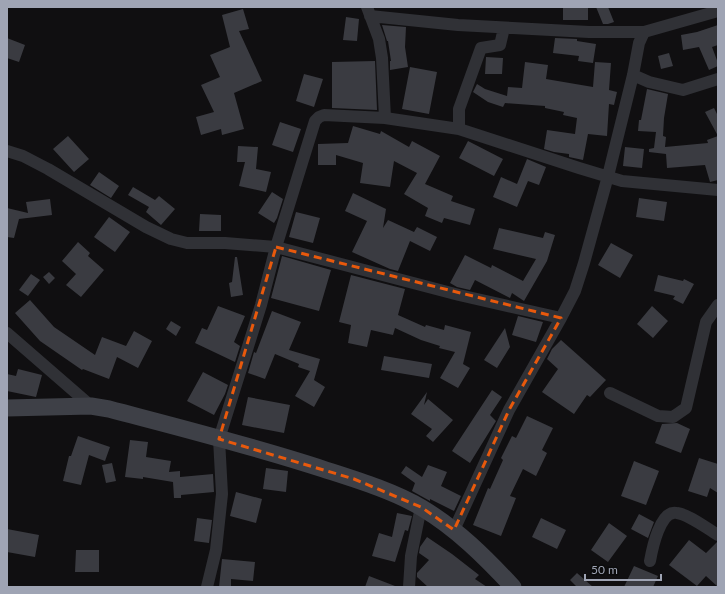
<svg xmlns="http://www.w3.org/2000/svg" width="725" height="594" font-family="Lato,sans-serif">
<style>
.building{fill:#3a3b41}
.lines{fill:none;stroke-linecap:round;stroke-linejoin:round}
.street{stroke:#303136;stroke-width:12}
.secondary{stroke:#3e4047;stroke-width:17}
.marked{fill:none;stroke:#e8590c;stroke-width:3;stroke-dasharray:8 5;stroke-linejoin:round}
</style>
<rect width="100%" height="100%" fill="#100f11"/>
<path class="building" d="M563 7H588V20H563Z
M596 7H608L614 22 608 24H603Z
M243 9 249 29 239 31 262 81 234 93 244 129 222 135 221 129 201 135 196 117 214 112 201 85 220 77 210 55 230 47 222 15Z
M346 17 359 19 357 41 343 40Z
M382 25 406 27 405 47 408 67 390 70V61H391L388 41H387Z
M718 25V45L712 47 718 63V66L709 70 699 47 683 50 681 35 697 32Z
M7 38 25 45 19 62 7 58Z
M555 38 577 39V41L596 44 593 63 578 61 579 56 553 53Z
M669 53 673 66 661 69 658 56Z
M486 57 503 58 502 74H485Z
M375 61 377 110 332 108V62Z
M525 62 548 65 546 79 593 87 595 62 611 63 609 90 617 92 614 105 609 104 607 136 588 134 583 160 569 157V154L554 152 544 149 547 130 575 134 577 118 563 115 564 112 545 108V106L505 103 503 107 488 102 473 92 477 84 485 89 507 96 508 87 522 88Z
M410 67 437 72 429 114 402 109Z
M304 74 323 79 314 107 296 101Z
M647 89 668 94 664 118 663 136 666 137 665 147 708 143 707 140 718 136 705 112 714 108 718 116V180L710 182 705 165 667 168 666 154 649 152V149L654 148 656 132 638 131 639 120H641Z
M280 122 301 129 293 152 272 145Z
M353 126 380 134 381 131 409 147 412 141 440 156 425 184 453 196 451 201 475 209 470 225 444 218 442 223 425 216 428 208 404 194 417 173 394 161 390 187 360 183 363 163 336 155V165H318V144L348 143Z
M68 136 89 159 74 172 53 149Z
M468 141 503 159 494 176 459 158Z
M238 146 258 147 256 169 271 172 266 192 239 186 245 162H237Z
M625 147 644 149 642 168 623 166Z
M527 159 546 167 539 185 528 181 517 207 493 197 501 177 517 184Z
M99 172 119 186 111 198 90 185Z
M133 187 155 200 159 196 175 209 161 225 146 212 149 207 128 195Z
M272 192 283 199 277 218 274 223 258 213Z
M353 193 386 209 383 228 388 220 414 232 417 227 437 237 430 251 410 241 398 271 390 269 352 252 367 221 345 211Z
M639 198 667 202 664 221 636 217Z
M50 199 52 215 19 219 14 238 7 237V208L28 213 26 202Z
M296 212 320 218 313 243 289 237Z
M200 214 221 215V231H199Z
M109 217 130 232 115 252 94 237Z
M499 228 543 238 545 232 555 235 547 261 524 301 512 293 510 298 475 280 470 290 457 287 450 283 465 255 491 268 492 265 523 281 536 259 493 249Z
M78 242 90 253 88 256 104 270 81 297 66 285 76 274 62 261Z
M611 243 633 255 620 278 598 265Z
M282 256 331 270 319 311 271 298Z
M235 257H237L243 295 231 297 229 283 232 282Z
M49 272 55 278 49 284 43 277Z
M31 274 40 280 28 296 19 290Z
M351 275 405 289 398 315 425 327 426 325 444 330 445 325 471 332 463 364 470 368 458 388 440 378 455 352 439 348 440 346 421 340 395 328 393 335 371 330 367 347 348 343 351 325 339 322Z
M658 275 683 281 684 279 694 284 683 304 673 299 675 296 654 291Z
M30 300 54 327 95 355 102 337 126 346 134 331 152 341 138 368 117 357 109 379 83 369 82 370 40 341 15 313Z
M218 306 245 316 234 342 240 346 235 362 195 343 202 328 207 330Z
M652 306 668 321 653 338 637 324Z
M272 311 301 322 289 350 320 359 314 380 325 387 314 407 295 396 310 371 298 367 299 364 275 354 265 379 248 373 254 352 256 353Z
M518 316 543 322 536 342 512 335Z
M171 321 181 327 176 336 166 329Z
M505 328 510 347 497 368 484 360Z
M561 340 606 380 590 397 587 395 574 414 542 392 558 369 547 359 552 349Z
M384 356 432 364 429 378 381 370Z
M18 369 42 375 36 397 7 391V374L16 376Z
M203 372 228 385 225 394 214 415 187 401Z
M492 390 502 397 490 415 496 421 470 463 452 451Z
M427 392 424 405 428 399 453 420 433 442 426 436 432 429 411 414Z
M248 397 290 405 284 433 242 425Z
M527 416 553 428 542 450 547 453 536 476 523 469 510 496 516 498 501 536 473 525 488 488 490 489 503 460 501 458 512 436 516 438Z
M677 423 690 429 681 453 655 443 662 424Z
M78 436 110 447 105 461 89 455 81 485 63 481 69 456H71Z
M130 440 148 442 146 457 171 461 169 472 180 471V477L213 474 214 492 181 495V498H174L173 482 143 477V479L125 477Z
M699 458 718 464V493L710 488 707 497 688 491Z
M634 461 659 471 646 505 621 496Z
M112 463 116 481 106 483 102 465Z
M428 465 447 472 441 486 461 496 454 511 430 499V501L412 491 415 483 401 473 406 466 422 477Z
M266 468 288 471 286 492 263 489Z
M236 492 262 499 256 523 230 516Z
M397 513 412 516 408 531 405 530 395 562 372 556 379 533 392 537Z
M639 514 654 522 648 538 631 529Z
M197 518 212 520 209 543 194 541Z
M541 518 566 530 557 549 532 537Z
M609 523 627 536 608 562 591 550Z
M7 529 39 535 35 557 7 552Z
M427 537 452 554 479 575 475 579 487 587H428L417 577V573L429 560 419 553 420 547Z
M689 540 706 553 717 542H718V587L706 576 697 586 669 565Z
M76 550H99V572H75Z
M222 559 255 562 253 581 231 579V587H219Z
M634 566 658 576 653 587H624Z
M577 573 593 587H577L570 580Z
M369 576 395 586V587H365Z"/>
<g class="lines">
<path class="street" d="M367 7 379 39 382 58 385 118
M370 16 458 25 589 32H644L718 11
M633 75 649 82 683 90 718 79
M459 129V109L481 48 500 45 504 28
M7 151 23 156 48 169 146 227 171 239 187 243H225L276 247 459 295 561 318
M7 333 91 406
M610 393 658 416 673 417 686 408 706 322 718 305
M454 530 509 410 561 318 575 291 584 263 608 176 633 75 639 43 644 32
M650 561C652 550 660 509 677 513 690 515 706 528 718 535
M207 587 216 550 222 494 219 439 261 305 276 247 315 121 319 117 324 115 385 118 459 129 579 168 622 181 718 190
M409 587 411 556 421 507"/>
<path class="secondary" d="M7 408 91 406 109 409C181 428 253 446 323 469 354 479 394 491 422 508 457 529 485 557 513 587"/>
</g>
<path class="marked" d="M276 247 561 318 509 410 454 530 421 507 354 479 219 439Z"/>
<rect width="725" height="594" fill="none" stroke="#9fa4b4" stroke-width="16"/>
<path d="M585 574v6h76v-6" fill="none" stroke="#9fa4b4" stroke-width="2"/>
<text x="591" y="574" font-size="12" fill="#9fa4b4" stroke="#0b0b0c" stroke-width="3" paint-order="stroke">50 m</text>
</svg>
